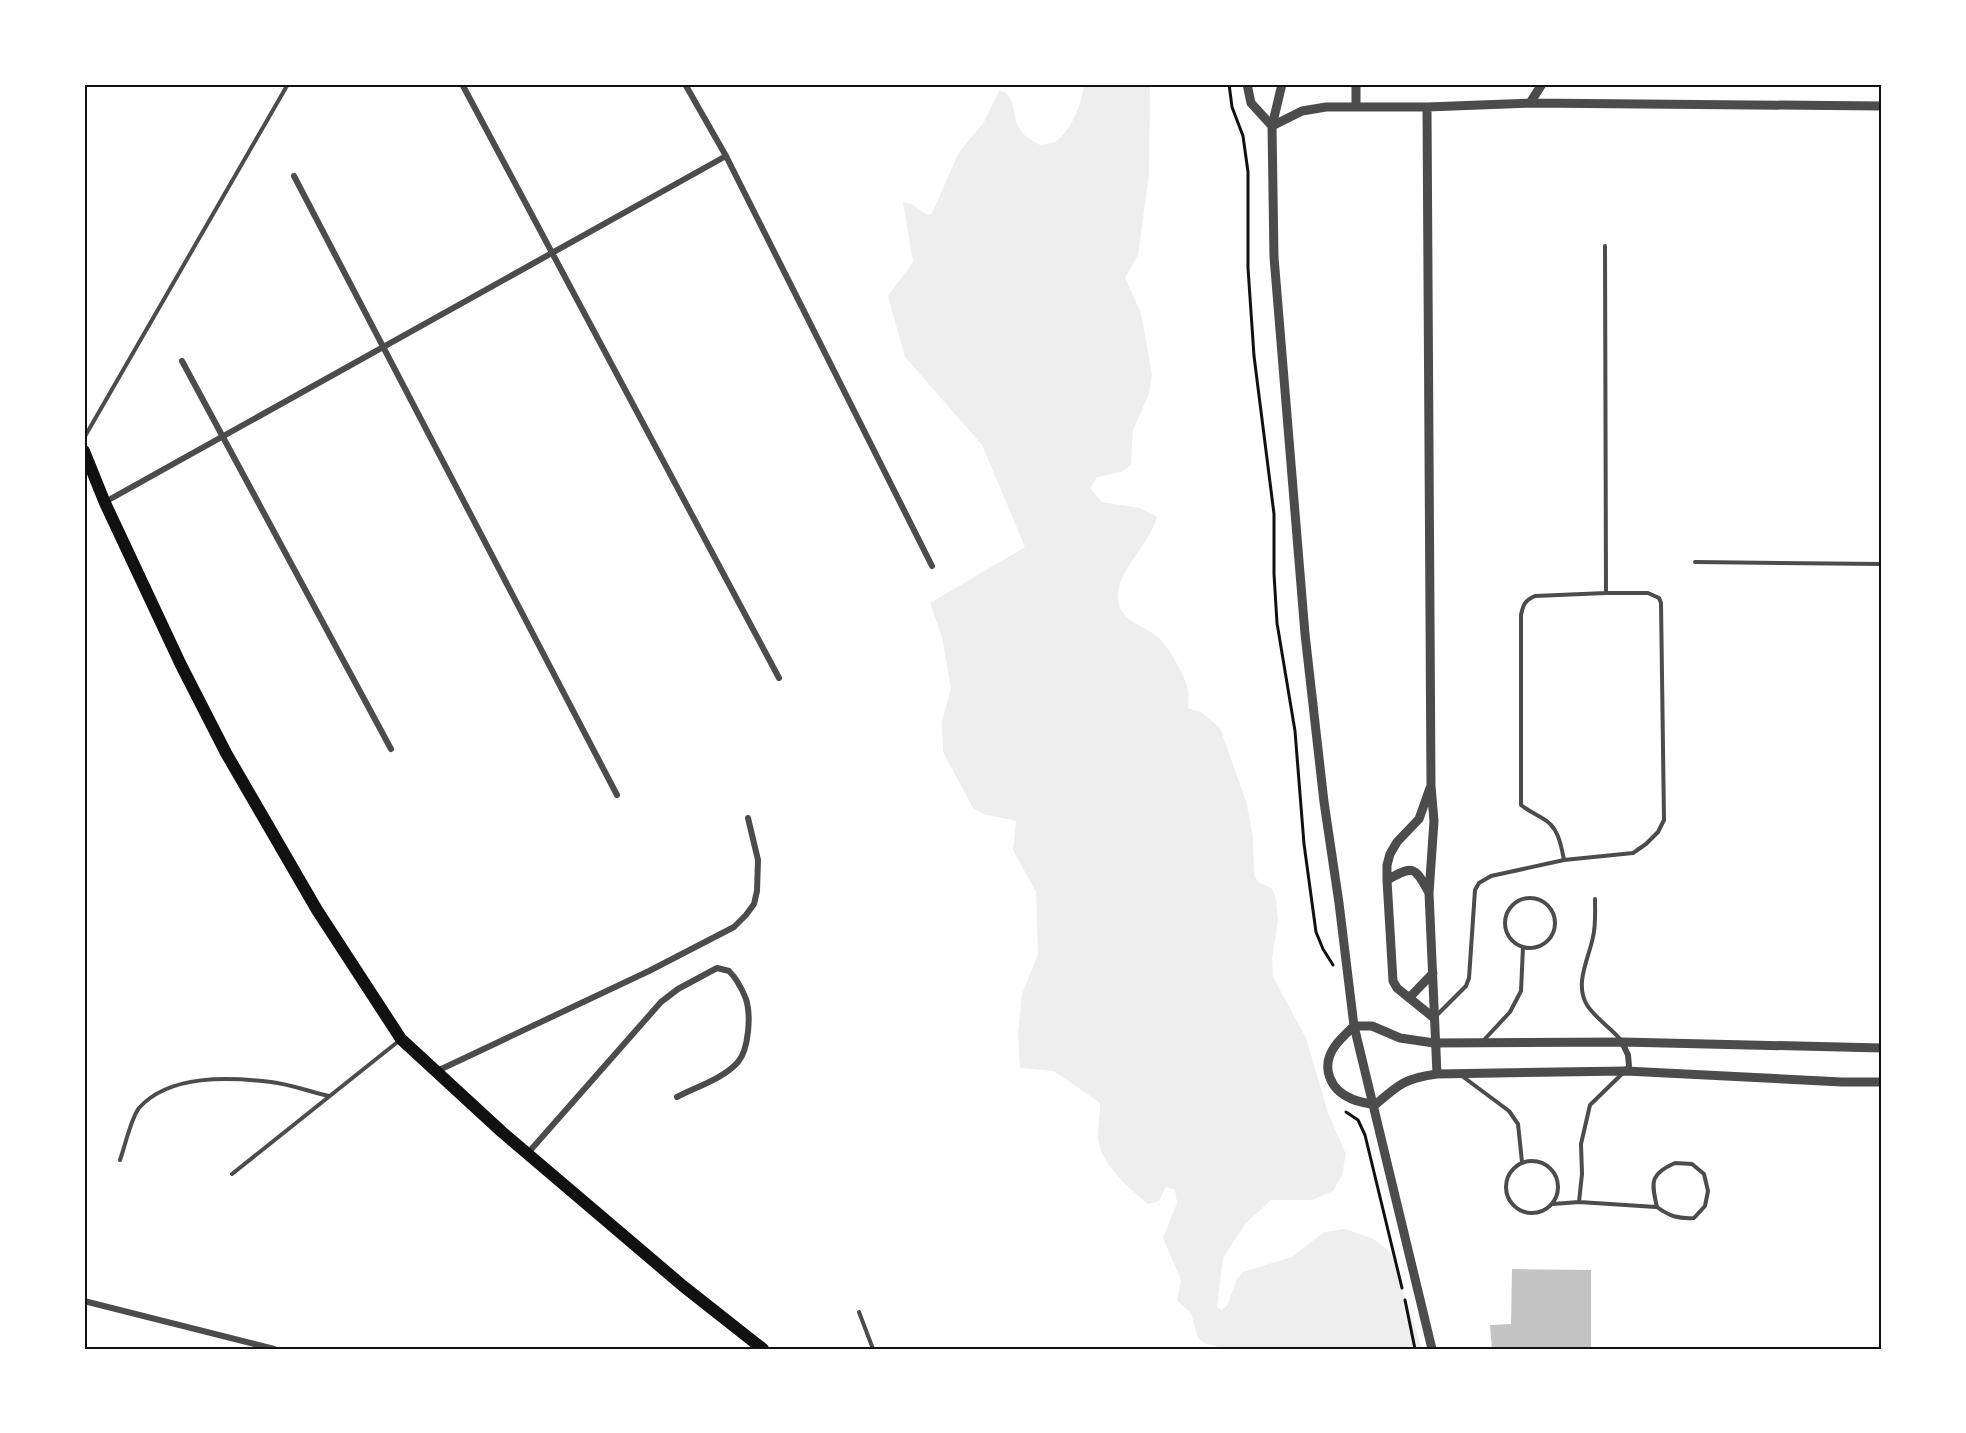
<svg xmlns="http://www.w3.org/2000/svg" width="1966" height="1433" font-family="Commissioner,sans-serif">
<style>
.green{fill:#eee}
.building{fill:#c4c4c4}
.lines{fill:none;stroke-linecap:round;stroke-linejoin:round}
.path{stroke:#111;stroke-width:3}
.service{stroke:#4c4c4c;stroke-width:4}
.minor{stroke:#4c4c4c;stroke-width:6}
.tertiary{stroke:#4c4c4c;stroke-width:9}
.primary{stroke:#111;stroke-width:12}
.neatline{fill:none;stroke:#111;stroke-width:2}
</style>
<rect width="100%" height="100%" fill="#fff"/>
<path class="green" d="M1084 84H1150L1149 174 1138 255 1125 278 1141 313 1152 374 1149 394 1133 430 1131 465 1121 472 1097 477 1090 488 1102 502 1140 508 1157 517C1150 544 1120 567 1118 594 1116 621 1143 624 1159 638 1168 646 1186 677 1188 690 1189 695 1188 702 1188 708L1201 712 1220 728 1246 801 1253 837 1254 875 1259 883 1272 888 1276 899 1278 921 1272 958 1273 977 1306 1038 1328 1113 1346 1154 1342 1175 1333 1191 1312 1200H1271L1245 1224 1223 1258 1217 1307 1221 1310 1227 1306 1237 1279 1243 1272 1292 1257 1324 1232 1345 1229 1374 1239 1391 1253 1422 1349H1228L1206 1344 1198 1338 1191 1313 1177 1300 1181 1280 1163 1238 1177 1203 1175 1190 1166 1187 1159 1201 1148 1204C1129 1188 1099 1163 1098 1137 1098 1126 1100 1114 1100 1103L1054 1071 1020 1068 1018 1034 1022 994 1038 954 1036 892 1013 850 1016 821 983 814 973 808 943 752 942 721 951 688 942 637 930 603 1025 547 982 445 905 357 888 296 913 262 903 202 912 204 927 215 932 213 959 152 984 122 999 91 1005 92C1018 105 1011 117 1021 131 1025 137 1034 141 1040 145 1046 144 1054 143 1058 140 1073 126 1082 104 1084 84Z"/>
<path class="building" d="M1512 1269 1591 1270V1349H1492L1490 1325 1511 1324Z"/>
<g class="lines">
<path class="path" d="M1229 84 1232 107 1243 136 1248 172V268L1254 356 1274 514V574L1277 623 1295 731 1304 844 1316 932 1323 949 1333 965
M1346 1112 1358 1120 1365 1135 1402 1288
M1405 1300 1415 1349"/>
<path class="service" d="M84 438 288 84
M1695 562 1882 564
M1564 860C1561 844 1558 826 1542 818 1534 813 1527 810 1521 805V615C1523 605 1525 600 1535 596L1606 593
M1505 923a25 25 0 1 1 50 0a25 25 0 1 1-50 0Z
M1595 899C1595 911 1596 925 1593 937 1589 958 1574 984 1587 1005 1595 1018 1610 1027 1620 1039
M1436 1016 1466 986 1469 978 1475 890 1479 883 1491 876 1564 860 1633 853 1646 844 1658 832 1664 820 1661 603 1659 598 1648 593H1606L1605 246
M1483 1041 1510 1012 1521 991 1523 947
M1462 1076 1509 1111 1518 1124 1522 1162
M120 1160C125 1146 131 1118 139 1108 169 1074 230 1077 271 1082 290 1084 310 1092 329 1096
M1506 1187a26 26 0 1 1 52 0a26 26 0 1 1-52 0Z
M1675 1163 1692 1164 1704 1174 1708 1191 1705 1206 1694 1218C1678 1219 1669 1216 1657 1207 1651 1182 1650 1174 1675 1163Z
M232 1174 400 1040
M1579 1202 1582 1174 1581 1144 1590 1105 1624 1072
M1553 1204 1579 1202 1656 1207
M859 1312 873 1349"/>
<path class="minor" d="M462 84 779 678
M685 84 726 156 932 566
M294 176 617 795
M182 361 391 749
M105 502 726 156
M1622 1042 1628 1055 1629 1066 1626 1071
M435 1072 649 971 734 927 746 915 754 904 757 891 758 860 748 818
M528 1153 661 1002 678 989 717 968 729 971C736 978 742 989 746 999 751 1015 749 1049 738 1062 723 1079 696 1087 677 1097
M84 1301 274 1349"/>
<path class="tertiary" d="M1247 84 1251 103 1272 126 1302 111 1326 107H1427L1530 103 1882 106
M1282 84 1272 126 1274 257 1305 634 1324 802 1339 903 1354 1026 1432 1349
M1356 84V107
M1530 103 1542 84
M1427 107 1431 786 1434 821 1429 893 1437 1074
M1430 788 1419 819 1397 842 1390 854 1387 865V880L1393 981 1397 988 1434 1018
M1387 880C1413 865 1415 866 1429 893
M1409 998 1433 973
M1375 1105C1367 1103 1359 1102 1352 1099 1330 1090 1320 1067 1335 1046 1340 1039 1348 1032 1354 1026H1372L1400 1038 1434 1043 1622 1042 1882 1048
M1375 1105C1398 1085 1405 1078 1437 1074L1626 1071 1842 1082H1882"/>
<path class="primary" d="M84 451 105 503 181 665 226 753 317 910 401 1039 502 1132 683 1286 763 1349"/>
</g>
<rect width="1966" height="1433" fill="none" stroke="#ffffff" stroke-width="171"/>
<rect x="86" y="86" width="1794" height="1262" class="neatline"/>
</svg>
